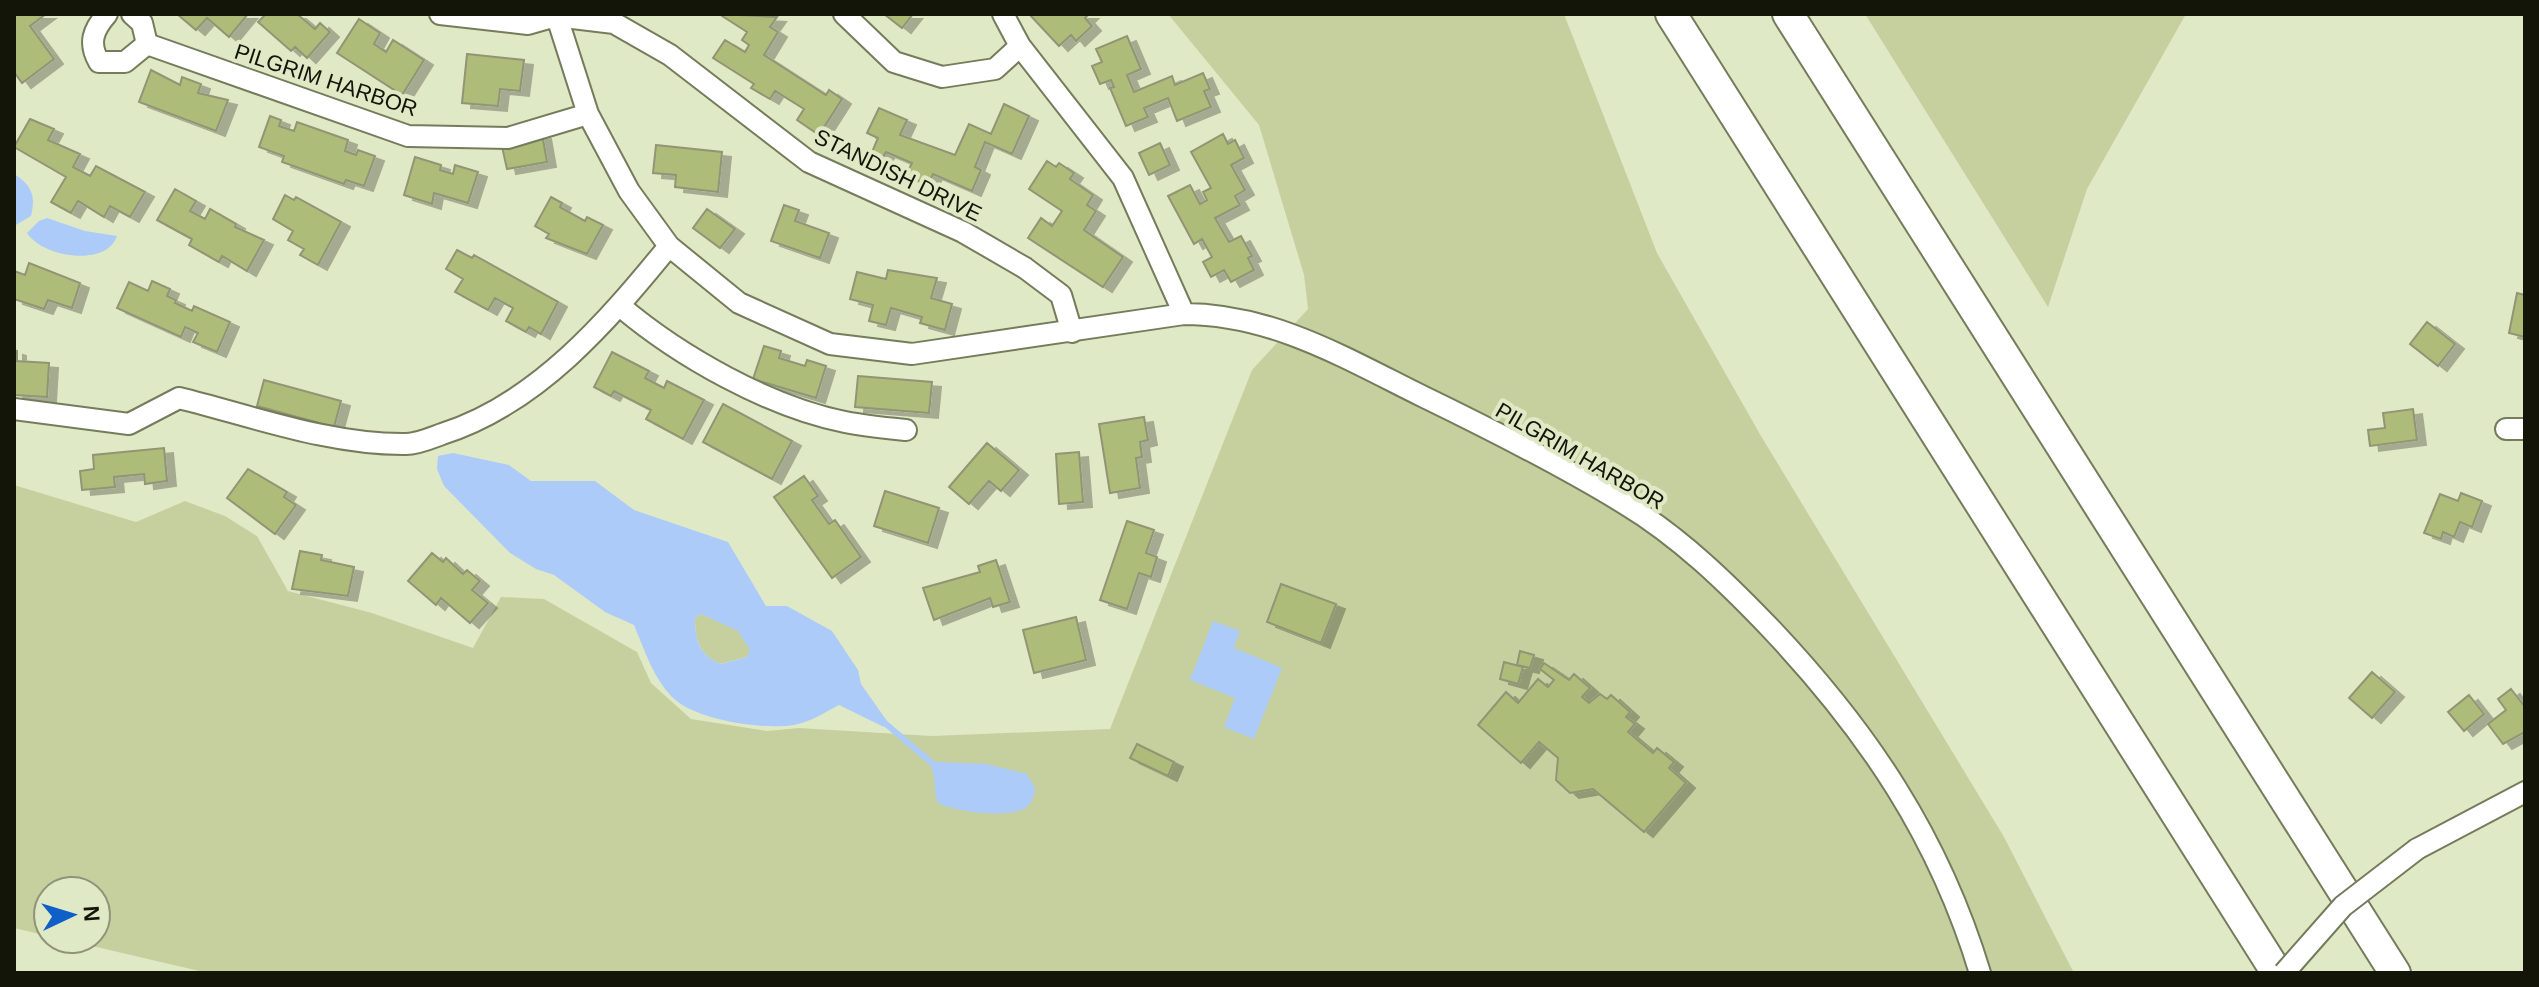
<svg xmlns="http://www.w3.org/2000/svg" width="2539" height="987" font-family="Helvetica,sans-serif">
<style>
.green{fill:#c6d09f}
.water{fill:#adcbf9;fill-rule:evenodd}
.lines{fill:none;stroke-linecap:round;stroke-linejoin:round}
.stream{stroke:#adcbf9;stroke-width:6}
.building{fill:#aebc79;stroke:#8f9675;stroke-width:2;filter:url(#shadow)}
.minor-casing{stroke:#757c5c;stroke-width:24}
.highway-casing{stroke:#757c5c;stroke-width:34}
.minor{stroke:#fff;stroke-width:20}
.highway{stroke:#fff;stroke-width:30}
.minor-bridge-casing{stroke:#757c5c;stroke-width:24;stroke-linecap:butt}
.minor-bridge{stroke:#fff;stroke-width:20}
.labels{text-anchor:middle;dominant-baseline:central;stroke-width:8;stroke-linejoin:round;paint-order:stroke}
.street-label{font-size:22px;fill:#131509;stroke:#e0e9c5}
</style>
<defs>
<filter id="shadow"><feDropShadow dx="9" dy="5" stdDeviation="0" flood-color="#0004"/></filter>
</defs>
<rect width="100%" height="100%" fill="#e0e9c5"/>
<path class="green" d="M1168 14H1564L1657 253 1761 436 2004 837 2074 973H208L62 939H96V891H48V936L14 928V485L136 522 185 501 225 516 257 536 288 591 372 613 473 648 501 597 544 599 637 652 651 683 691 719 767 731 799 728 932 736 1110 729 1252 370 1308 309 1304 275 1259 125Z
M1865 14H2186L2087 189 2048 307Z
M701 614 739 631 751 650 747 657 720 664C699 654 695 640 695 618Z"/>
<path class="water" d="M14 174C32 185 36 196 31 216L14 226Z
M47 218 85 231 117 236C106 268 42 257 27 233L39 221Z
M453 453 509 465 531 481H595L634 510 728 542 766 606H787L832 631 858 670 861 684 887 721 884 727 839 705C824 713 810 722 794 725 762 730 693 720 671 696 653 677 644 649 634 625L605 612 554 575 536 569 510 553 444 486 437 469 438 456ZM701 614 738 631 750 650 747 657 721 664C699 655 695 640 695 618Z
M1213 621 1240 631 1234 648 1282 668 1254 739 1224 727 1235 698 1190 680Z
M936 762 986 764 1027 774 1035 788C1034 794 1033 801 1028 806 1013 820 956 812 938 803 933 791 937 780 931 767Z"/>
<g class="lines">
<path class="stream" d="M886 724 932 763"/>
</g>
<path class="building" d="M14 14H46L30 26 54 59 22 83 14 72Z
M177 14H248L229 37 207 18 196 30Z
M266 14H297L315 29 320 23 330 32 307 58 295 47 291 51 258 22Z
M719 14 777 17 770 27 778 32 764 55 826 95 829 90 842 99 819 135 797 120 804 109 775 91 770 99 751 88 754 84 713 58 725 40 745 52 749 45 742 40 747 32Z
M884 14H913L902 28Z
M1029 14H1089L1085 18 1092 26 1076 41 1071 35 1059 46Z
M359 19 380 33 374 44 386 52 393 40 424 60 402 95 337 53Z
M1127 36 1141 69 1127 75 1134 92 1172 76 1175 85 1203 73 1210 89 1204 91 1211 107 1177 121 1168 98 1144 108 1148 117 1126 126 1110 88 1114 87 1111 80 1100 84 1092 66 1102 62 1096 49Z
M467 54 524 60 520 91 500 89 498 106 462 103Z
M151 70 180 85 182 77 201 84 198 93 228 100 216 131 139 102Z
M1004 104 1029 116 1012 154 985 142 975 167 981 170 972 191 933 174 928 185 906 175 912 163 886 152 883 157 872 152 878 138 867 133 879 108 907 120 900 135 955 155 969 124 991 134Z
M270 116 281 120 279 126 294 131 297 122 348 140 345 151 356 155 358 150 375 156 364 186 346 180 344 184 282 162 284 156 259 147Z
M30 119 54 129 48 140 80 154 73 167 90 176 96 166 145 192 130 217 110 206 104 217 78 201 71 213 51 202 66 177 14 147Z
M542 134 547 162 507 169 501 142Z
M1223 134 1228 144 1235 140 1244 158 1231 165 1245 190 1235 196 1240 205 1215 218 1229 242 1241 236 1252 256 1248 258 1254 270 1231 282 1224 270 1211 277 1203 262 1212 257 1202 239 1194 244 1168 196 1190 185 1200 204 1207 200 1203 192 1211 188 1191 152Z
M1160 143 1170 165 1149 175 1139 153Z
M656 145 722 152 718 192 675 187 676 175 653 173Z
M415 157 441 165 440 170 453 174 455 165 478 172 468 203 434 193 432 204 404 195Z
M1047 161 1056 167 1059 163 1074 173 1070 179 1093 195 1087 205 1096 211 1084 230 1123 257 1103 287 1028 238 1041 218 1052 226 1062 211 1029 189Z
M175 189 196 201 190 211 205 219 210 209 236 224 235 227 264 240 247 271 222 256 219 262 189 245 192 239 157 220Z
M285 195 294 200 296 197 341 222 318 265 300 255 304 249 288 240 293 231 273 219Z
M551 197 562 203 560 207 585 221 587 217 603 225 587 254 546 238 549 234 535 226Z
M784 205 799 210 795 221 829 233 820 258 771 241Z
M707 209 735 229 720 248 693 228Z
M457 250 472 258 474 255 558 302 541 334 529 327 526 332 506 321 513 308 495 298 488 310 455 292 463 279 446 269Z
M29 263 80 283 72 308 48 300 44 309 14 299V271L25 275Z
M888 270 937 278 931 298 952 304 945 330 920 323 922 317 891 308 886 325 869 321 873 305 850 299 857 272 886 279Z
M152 281 170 289 167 296 176 300 175 303 192 311 194 306 230 322 217 352 193 342 198 333 185 327 181 337 117 308 129 282 148 291Z
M2517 293 2525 295V337L2509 333Z
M2427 322 2455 344 2438 366 2410 344Z
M764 346 781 351 779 358 805 366 807 360 826 366 816 398 753 379Z
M14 350 17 351V361L49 363 47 397 14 395Z
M612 352 649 371 645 378 664 388 667 381 704 400 683 439 646 419 651 410 614 391 611 396 594 387Z
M858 376 932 382 929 413 855 407Z
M264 380 341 401 334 427 257 406Z
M723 404 792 441 772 479 703 442Z
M2413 409 2417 440 2370 446 2368 430 2385 428 2383 413Z
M1144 417 1148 440 1140 442 1142 457 1136 458 1140 488 1110 493 1099 424Z
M987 443 1019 470 1001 491 989 481 969 504 949 487Z
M164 448 167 481 145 484 144 474 114 477 115 487 82 490 80 471 94 469 93 455Z
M1079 452 1083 502 1059 504 1056 454Z
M248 469 287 492 284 497 296 505 275 534 227 498Z
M804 476 818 496 812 500 829 524 835 520 861 557 832 578 774 497Z
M885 491 939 508 928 543 874 526Z
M2461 493 2482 501 2472 527 2460 522 2454 537 2443 532 2441 539 2424 533 2440 494 2458 501Z
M1127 521 1154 530 1146 553 1157 557 1151 577 1139 573 1127 609 1100 600Z
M300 551 322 555 321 560 354 567 348 596 292 589Z
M432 553 443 562 446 558 463 574 467 570 480 581 472 590 488 603 470 623 441 598 436 605 408 581Z
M996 560 1010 602 993 607 990 598 934 620 923 588 980 572 978 566Z
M1281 584 1336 604 1321 643 1267 622Z
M1076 617 1086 660 1034 673 1023 630Z
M1520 651 1534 655 1530 668 1517 665Z
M1504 662 1523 667 1518 684 1500 679Z
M1544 663 1569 680 1574 674 1590 688 1582 697 1589 703 1600 694 1607 699 1611 695 1630 712 1626 717 1635 724 1628 732 1653 753 1657 748 1674 762 1669 768 1686 783 1644 832 1593 789 1570 793 1556 780 1558 758 1539 742 1521 763 1478 725 1506 692 1518 703 1538 679 1548 687 1554 680 1540 669Z
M2372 672 2395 692 2372 718 2349 698Z
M2511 689 2525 707V732L2503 744 2488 724 2506 710 2498 699Z
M2469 695 2484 714 2464 731 2448 712Z
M1137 744 1174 762 1168 776 1130 758Z"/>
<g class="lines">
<defs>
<path id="minor" d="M107 14C93 30 88 43 99 62H125L147 44
M132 14 142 23 147 44
M440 14 528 24 556 16 614 23 670 55 809 162 963 232 1025 268 1061 295 1072 332
M556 14 588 114 629 191 669 246 739 303 830 344 912 354 1184 314C1272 314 1345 358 1422 396 1490 429 1560 464 1625 504 1680 537 1728 584 1772 630 1868 732 1939 837 1980 973
M844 14 894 62 942 77 995 69 1020 46
M1003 14 1020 46 1123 178 1184 314
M147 44 408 136 508 138 588 114
M620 306C679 356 769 407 845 422 865 426 886 428 906 430
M14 409 129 424 179 398C252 416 330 445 406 444 418 444 431 438 442 434 537 404 607 322 669 246
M2506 429H2525
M2417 849 2525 792"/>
<path id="highway" d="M1671 14 2277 973
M1788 14 2395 973"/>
</defs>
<use href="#minor" class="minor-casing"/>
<use href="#highway" class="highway-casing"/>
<use href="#minor" class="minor"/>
<use href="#highway" class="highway"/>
<defs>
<path id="minor-bridge" d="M2284 973 2343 906 2417 849"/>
</defs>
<use href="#minor-bridge" class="minor-bridge-casing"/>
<use href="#minor-bridge" class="minor-bridge"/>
</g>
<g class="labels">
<g class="street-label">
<text transform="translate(326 80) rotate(18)">PILGRIM HARBOR</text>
<text transform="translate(898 175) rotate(26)">STANDISH DRIVE</text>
<text transform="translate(1580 456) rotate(30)">PILGRIM HARBOR</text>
</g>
</g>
<rect width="2539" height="987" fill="none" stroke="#131509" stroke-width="32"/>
<g transform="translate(72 915) rotate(86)"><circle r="38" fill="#e0e9c5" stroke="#8e947a" stroke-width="2"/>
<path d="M0-6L14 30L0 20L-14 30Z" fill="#0f5fc9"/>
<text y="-12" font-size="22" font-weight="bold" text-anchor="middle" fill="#131509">N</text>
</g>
</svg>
